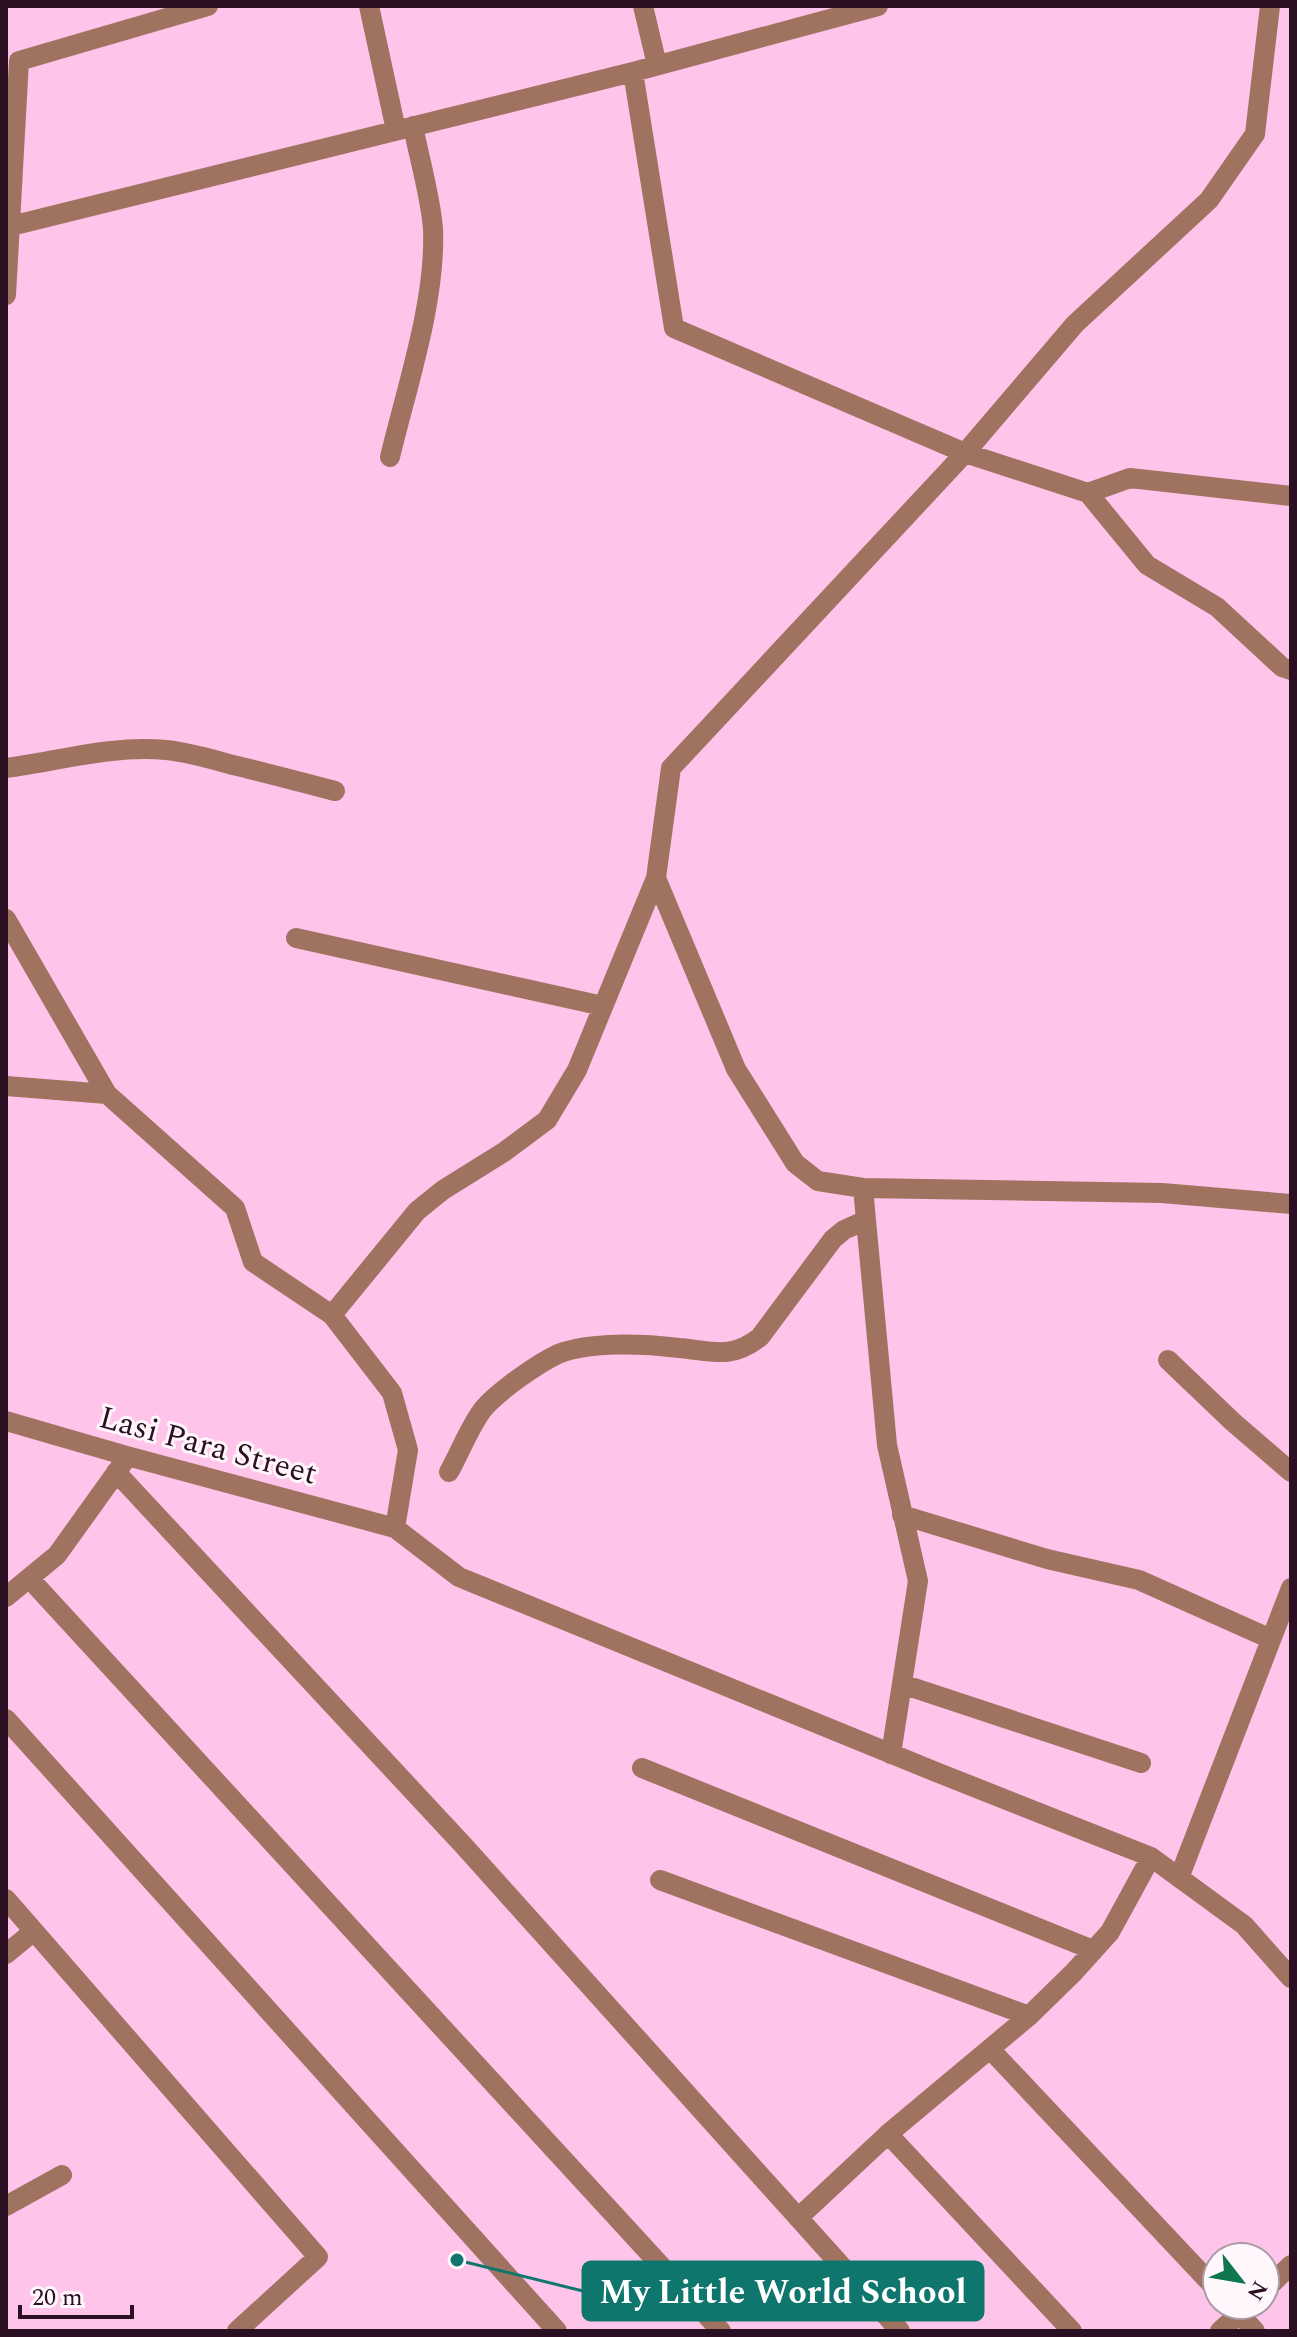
<svg xmlns="http://www.w3.org/2000/svg" width="1297" height="2337" font-family="Spectral,serif">
<style>
.lines{fill:none;stroke-linecap:round;stroke-linejoin:round}
.minor{stroke:#a07260;stroke-width:20}
.labels{text-anchor:middle;dominant-baseline:central;stroke-width:6;stroke-linejoin:round;paint-order:stroke}
.street-label{font-size:32px;fill:#2a1022;stroke:#fff7fc}
.leader{fill:none;stroke:#0f766e;stroke-width:3}
.callout-dot{fill:#0f766e;stroke:#fff7fc;stroke-width:3}
.callout{fill:#0f766e;stroke:#0f766e;stroke-width:3}
.callout-label{font-size:34px;text-anchor:middle;font-weight:bold;fill:#fff}
</style>
<rect width="100%" height="100%" fill="#ffc4e9"/>
<g class="lines">
<path class="minor" d="M369 6 396 130
M643 6 657 65
M633 72 674 328 965 453 1088 493 1147 565 1217 607 1282 667 1291 670
M11 226 633 72 878 6
M6 295 19 61 208 6
M390 457C407 386 436 301 433 229 431 199 419 157 413 126
M1088 493 1130 478 1291 496
M6 768C59 761 111 745 166 750 188 752 211 759 233 765 267 773 301 782 335 791
M656 878 736 1069 795 1163 818 1181 863 1188 1162 1193 1291 1204
M6 919 107 1094
M296 938 603 1006
M6 1086 107 1094 235 1208 253 1262 332 1315 392 1393 408 1450 395 1528
M863 1188 887 1445 918 1581 891 1754
M332 1315 417 1211 443 1190 504 1152 547 1120 577 1070 656 878 671 768 965 453 1075 324 1209 200 1255 134 1270 6
M1168 1360 1233 1422 1291 1472
M6 1421 127 1456 395 1528 459 1577 936 1772 1151 1857 1244 1925 1291 1978
M116 1472 464 1846 900 2331
M449 1472C459 1454 472 1422 484 1408 500 1390 537 1364 558 1354 591 1341 645 1344 679 1348 713 1351 731 1360 760 1337L833 1239 844 1230 866 1220
M902 1515 1047 1559 1139 1580 1271 1639
M29 1578 721 2331
M6 1597 57 1555 123 1463
M902 1684 1141 1763
M6 1719 557 2331
M642 1768 1093 1950
M1179 1878 1291 1588
M660 1880 1029 2016
M6 1899 318 2257 237 2331
M6 1954 34 1931
M990 2049 1217 2290
M888 2134 1072 2331
M6 2206 62 2175
M798 2218 888 2134 1029 2016 1074 1972 1110 1932 1151 1857
M1265 2290 1291 2265
M1231 2305 1255 2331
M1220 2331 1249 2305"/>
</g>
<g class="labels">
<g class="street-label">
<text transform="translate(208 1446) rotate(15)">Lasi Para Street</text>
</g>
</g>
<path class="leader" d="M457 2260L583 2291"/>
<circle class="callout-dot" cx="457" cy="2260" r="8"/>
<rect class="callout" x="583" y="2262" width="400" height="58" rx="8"/>
<g class="callout-label">
<text x="783" y="2303">My Little World School</text>
</g>
<rect width="1297" height="2337" fill="none" stroke="#2a1022" stroke-width="16"/>
<g transform="translate(1241 2281) rotate(121)"><circle r="38" fill="#fff7fc" stroke="#aa9ba5" stroke-width="2"/>
<path d="M0-6L14 30L0 20L-14 30Z" fill="#0e7750"/>
<text y="-12" font-size="22" font-weight="bold" text-anchor="middle" fill="#2a1022">N</text>
</g>
<path d="M20 2305v12h112v-12" fill="none" stroke="#2a1022" stroke-width="4"/>
<text x="32" y="2305" font-size="24" fill="#2a1022" stroke="#fff7fc" stroke-width="6" paint-order="stroke">20 m</text>
</svg>
